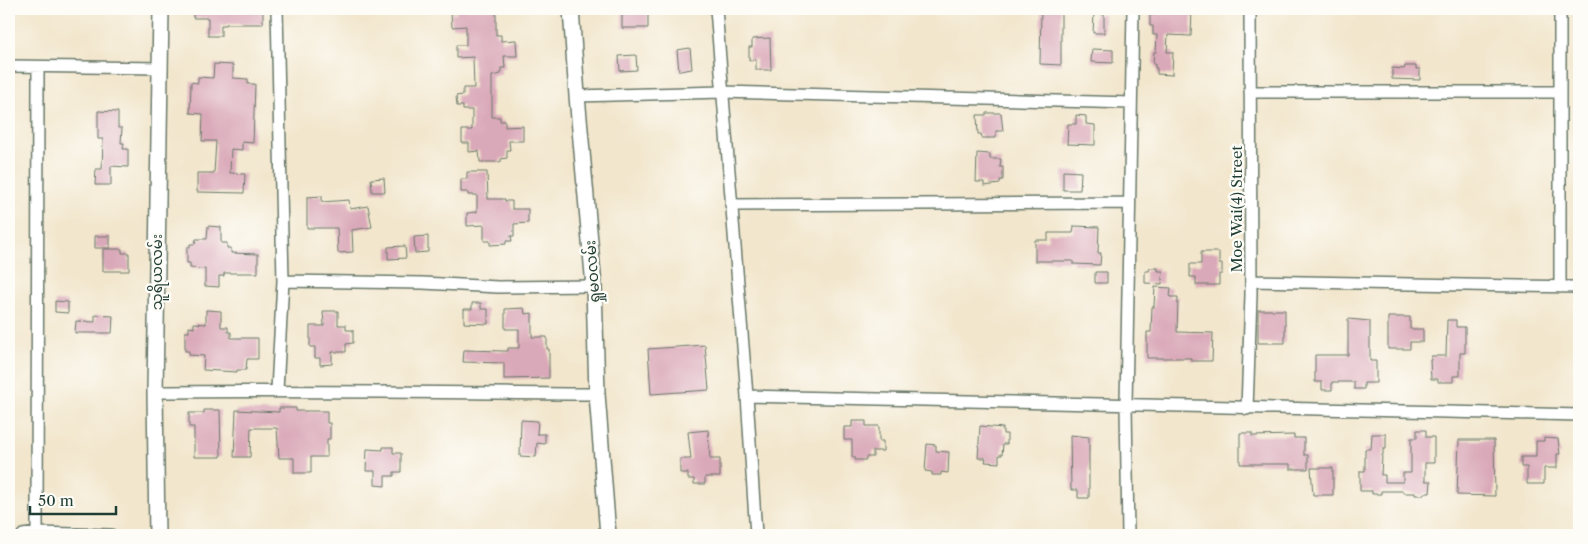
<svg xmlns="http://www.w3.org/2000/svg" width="1588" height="544" font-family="'Libre Caslon Text','Noto Sans Myanmar',serif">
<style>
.building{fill:#daa9b9}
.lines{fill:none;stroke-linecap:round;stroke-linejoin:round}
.minor-casing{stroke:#697869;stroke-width:14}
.tertiary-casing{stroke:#697869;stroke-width:18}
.minor{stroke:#fff;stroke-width:11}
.tertiary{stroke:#fff;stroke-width:15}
.labels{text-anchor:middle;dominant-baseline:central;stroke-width:4.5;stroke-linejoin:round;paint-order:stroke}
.street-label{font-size:15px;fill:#1f3d34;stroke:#fdfcf7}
</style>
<rect width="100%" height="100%" fill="#fdfcf7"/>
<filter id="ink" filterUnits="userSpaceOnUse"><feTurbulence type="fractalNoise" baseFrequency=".02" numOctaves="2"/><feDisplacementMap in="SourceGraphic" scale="10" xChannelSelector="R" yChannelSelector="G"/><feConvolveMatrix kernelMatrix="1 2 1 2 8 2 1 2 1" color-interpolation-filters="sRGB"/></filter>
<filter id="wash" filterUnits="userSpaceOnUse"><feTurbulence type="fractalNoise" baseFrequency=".0096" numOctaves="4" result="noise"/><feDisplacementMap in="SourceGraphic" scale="20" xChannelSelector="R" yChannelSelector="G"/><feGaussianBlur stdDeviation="1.12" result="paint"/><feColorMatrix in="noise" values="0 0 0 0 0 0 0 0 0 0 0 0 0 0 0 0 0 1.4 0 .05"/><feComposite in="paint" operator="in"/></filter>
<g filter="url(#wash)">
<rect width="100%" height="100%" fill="#f2e6cc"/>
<g id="blocks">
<path class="building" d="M193 9H263V24H226V25H221V36H208V18H193Z
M456 9H496V35H501V41L516 40 517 56H504L505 68H501V74L492 76V117H500V121H505V127L523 126V141H509L510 150H507V158L501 159V162H480L479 151 469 152V143H462V130H472V110H463V106H457L456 96 463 95V88H474L473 57 456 58V45H466V26L452 27 451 13H456Z
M622 9H648V28H622Z
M1041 9H1061V65L1040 64Z
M1154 9H1192L1191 36 1168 35 1167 52H1173L1172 75 1157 74V68H1155V64H1153L1154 52H1156L1157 35H1153V26H1150V15H1154Z
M1094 14H1104V33H1093Z
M770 38 771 70H756V59L749 60V47H752V39Z
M690 48 692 69 679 71 677 50Z
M1092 49 1113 50V63L1091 62Z
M636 55 637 70 620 71 619 56Z
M214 64 233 65V78L248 79V84H255L253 143 242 142V150L231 149 230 173 245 174 244 193 197 192V173H214L216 141H202L203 114 190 113 191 82 198 83V77L213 78Z
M1405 66H1416V69H1420V80L1392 79V68L1404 69Z
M98 111 118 112V128H122L121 143H124L123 149H128V167L111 166V185H95L96 169H102L103 139H98Z
M986 113H1001L1003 131H996V138H982L981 134H978L977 115H986Z
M1076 115 1086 116V124L1095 125V145L1067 144 1068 124H1076Z
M977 153 990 154V159H1001L1000 167H1003V180H1000V184L984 186V182H976Z
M1063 171 1081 172 1080 190H1063Z
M467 172H487L488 199H505V201H512V209H528V223L514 224V236H511L512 241H506V244L490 245V241H484V225L467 226V213L477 212V195H468V192H461V179H467Z
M384 178 385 192H372L371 179Z
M322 196V202L349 200 350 209 368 206 372 227 352 230 353 252 338 253 337 228H307V197Z
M208 226 221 227V243H227V248H231V253L258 254V273H224V276H219V287L205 286V269L190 268V263H187V247H190V244H195L196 239H207Z
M1074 226 1099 227 1098 253H1101L1100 265 1073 264V261H1035V240H1048V233H1073Z
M95 236H110V248H95Z
M428 236V252L415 253 414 237Z
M405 246 406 258 388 259V247Z
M103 249H122V253H129V271H103Z
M1201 252H1219V264H1222V274H1219V285H1196V277H1190V264H1201Z
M1150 268H1158V271H1163L1162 284 1145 283V271H1149Z
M1095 272H1107V283H1095Z
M1155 287 1171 288 1170 297H1178L1177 332 1213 333 1212 361H1191V358H1147V332H1151L1152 307H1154Z
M55 301 68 302V313L55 312Z
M472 303H481V309H488V324L464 323V309H472Z
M524 308 525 314 532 313V337H547V349H549V378L504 379V363L463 362 464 350 504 351H508V348H519V329H505V309Z
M206 310 221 311V327H228V332H231V338H258V359H247L246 370H237V372L203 370 204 356 189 355V351H185V332H189V327L194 328V323L206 324Z
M1258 310H1285V343H1258Z
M323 311H338V325H346V330H353V343L346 344V352H332V364L320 365V358H315V347H310V326H324Z
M95 315 113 316 112 333H75L76 321 95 322Z
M1388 317H1410V329H1423V342H1410V349H1388Z
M1348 319 1370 321V361H1376V383H1364V389H1354V382H1332V390H1322V382H1315V355H1348Z
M1447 320H1456V327H1465V353H1460V376H1453V382H1438V379H1431L1430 360H1431V356H1446Z
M705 345 709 390 651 394 648 349Z
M279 408H296V411H327V423H330V439H327V457H311V473H294V458H279L277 428H251L250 457H234L236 410 279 412Z
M204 410H220L221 457H194V427H189V413H204Z
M521 420 538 421 537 434H545V444L537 443 536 457 520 456Z
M852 421H866V426H879V441H883V451H873V457H866V460H855V457H852V440H844V427H852Z
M980 426 1003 428V434H1007V444H1003L1002 455H999V463L985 462 986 458H978Z
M708 430 710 459H720V477H705V484H694V479H688V473H680V459H691L688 432Z
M1417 430H1426V437H1434V463H1425V481H1431L1430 493H1424V495H1415V493H1403V491H1381V494H1372V491H1360V471H1365V449H1371L1372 434H1386V449H1383V455H1382L1381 475H1385V482H1403V473H1411V438H1417Z
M1240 433H1252V436L1294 435V438H1304V455H1308V469H1290V464H1240Z
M1070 435 1089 437V498H1078V490H1071Z
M1544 438 1558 439 1560 454H1557V468H1544V484H1527V467H1521V457H1536V441H1544Z
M1459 440H1494L1495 496 1457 495Z
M927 444 936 445V451L949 452 948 473 941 472V475H932V472L925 471Z
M383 447H393V453H401V472H394V476H385V486L375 485V471H366L367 449 383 450Z
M1311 468H1333V495H1313Z"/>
</g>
</g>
<g filter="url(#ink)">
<use href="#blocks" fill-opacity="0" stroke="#697869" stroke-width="1"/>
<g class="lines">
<defs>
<path id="minor" d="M277 9 283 281
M716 9 747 396 756 535
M1560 9V287
M9 66 160 68
M1250 92H1560
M577 96 722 92 1131 103
M731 205 1129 203
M1251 281 1579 287
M277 390 283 281 423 283 498 287 594 286
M155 392C303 390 450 393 597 394
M747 396 1579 415
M1247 409 1251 295 1250 9
M23 535 37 533 111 535
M37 535 38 67
M1128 535 1126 405 1133 9"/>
<path id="tertiary" d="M571 9 577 96 594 286 597 394 608 535
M157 535 155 392 161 9"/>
</defs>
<use href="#minor" class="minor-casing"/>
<use href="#tertiary" class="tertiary-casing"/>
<use href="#minor" class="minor"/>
<use href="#tertiary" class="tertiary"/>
</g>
</g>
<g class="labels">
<g class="street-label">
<text transform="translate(1236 209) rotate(-90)">Moe Wai(4) Street</text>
<text transform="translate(156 272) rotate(-90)">သူရိယလမ်း</text>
<text transform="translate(592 272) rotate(-94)">ရှုမဝလမ်း</text>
</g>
</g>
<rect width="1588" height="544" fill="none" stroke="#fdfcf7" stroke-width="30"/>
<path d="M30 506v8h86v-8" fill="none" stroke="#1f3d34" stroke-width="2.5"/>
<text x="38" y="506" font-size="15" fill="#1f3d34" stroke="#fdfcf7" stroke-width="4" paint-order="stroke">50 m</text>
</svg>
